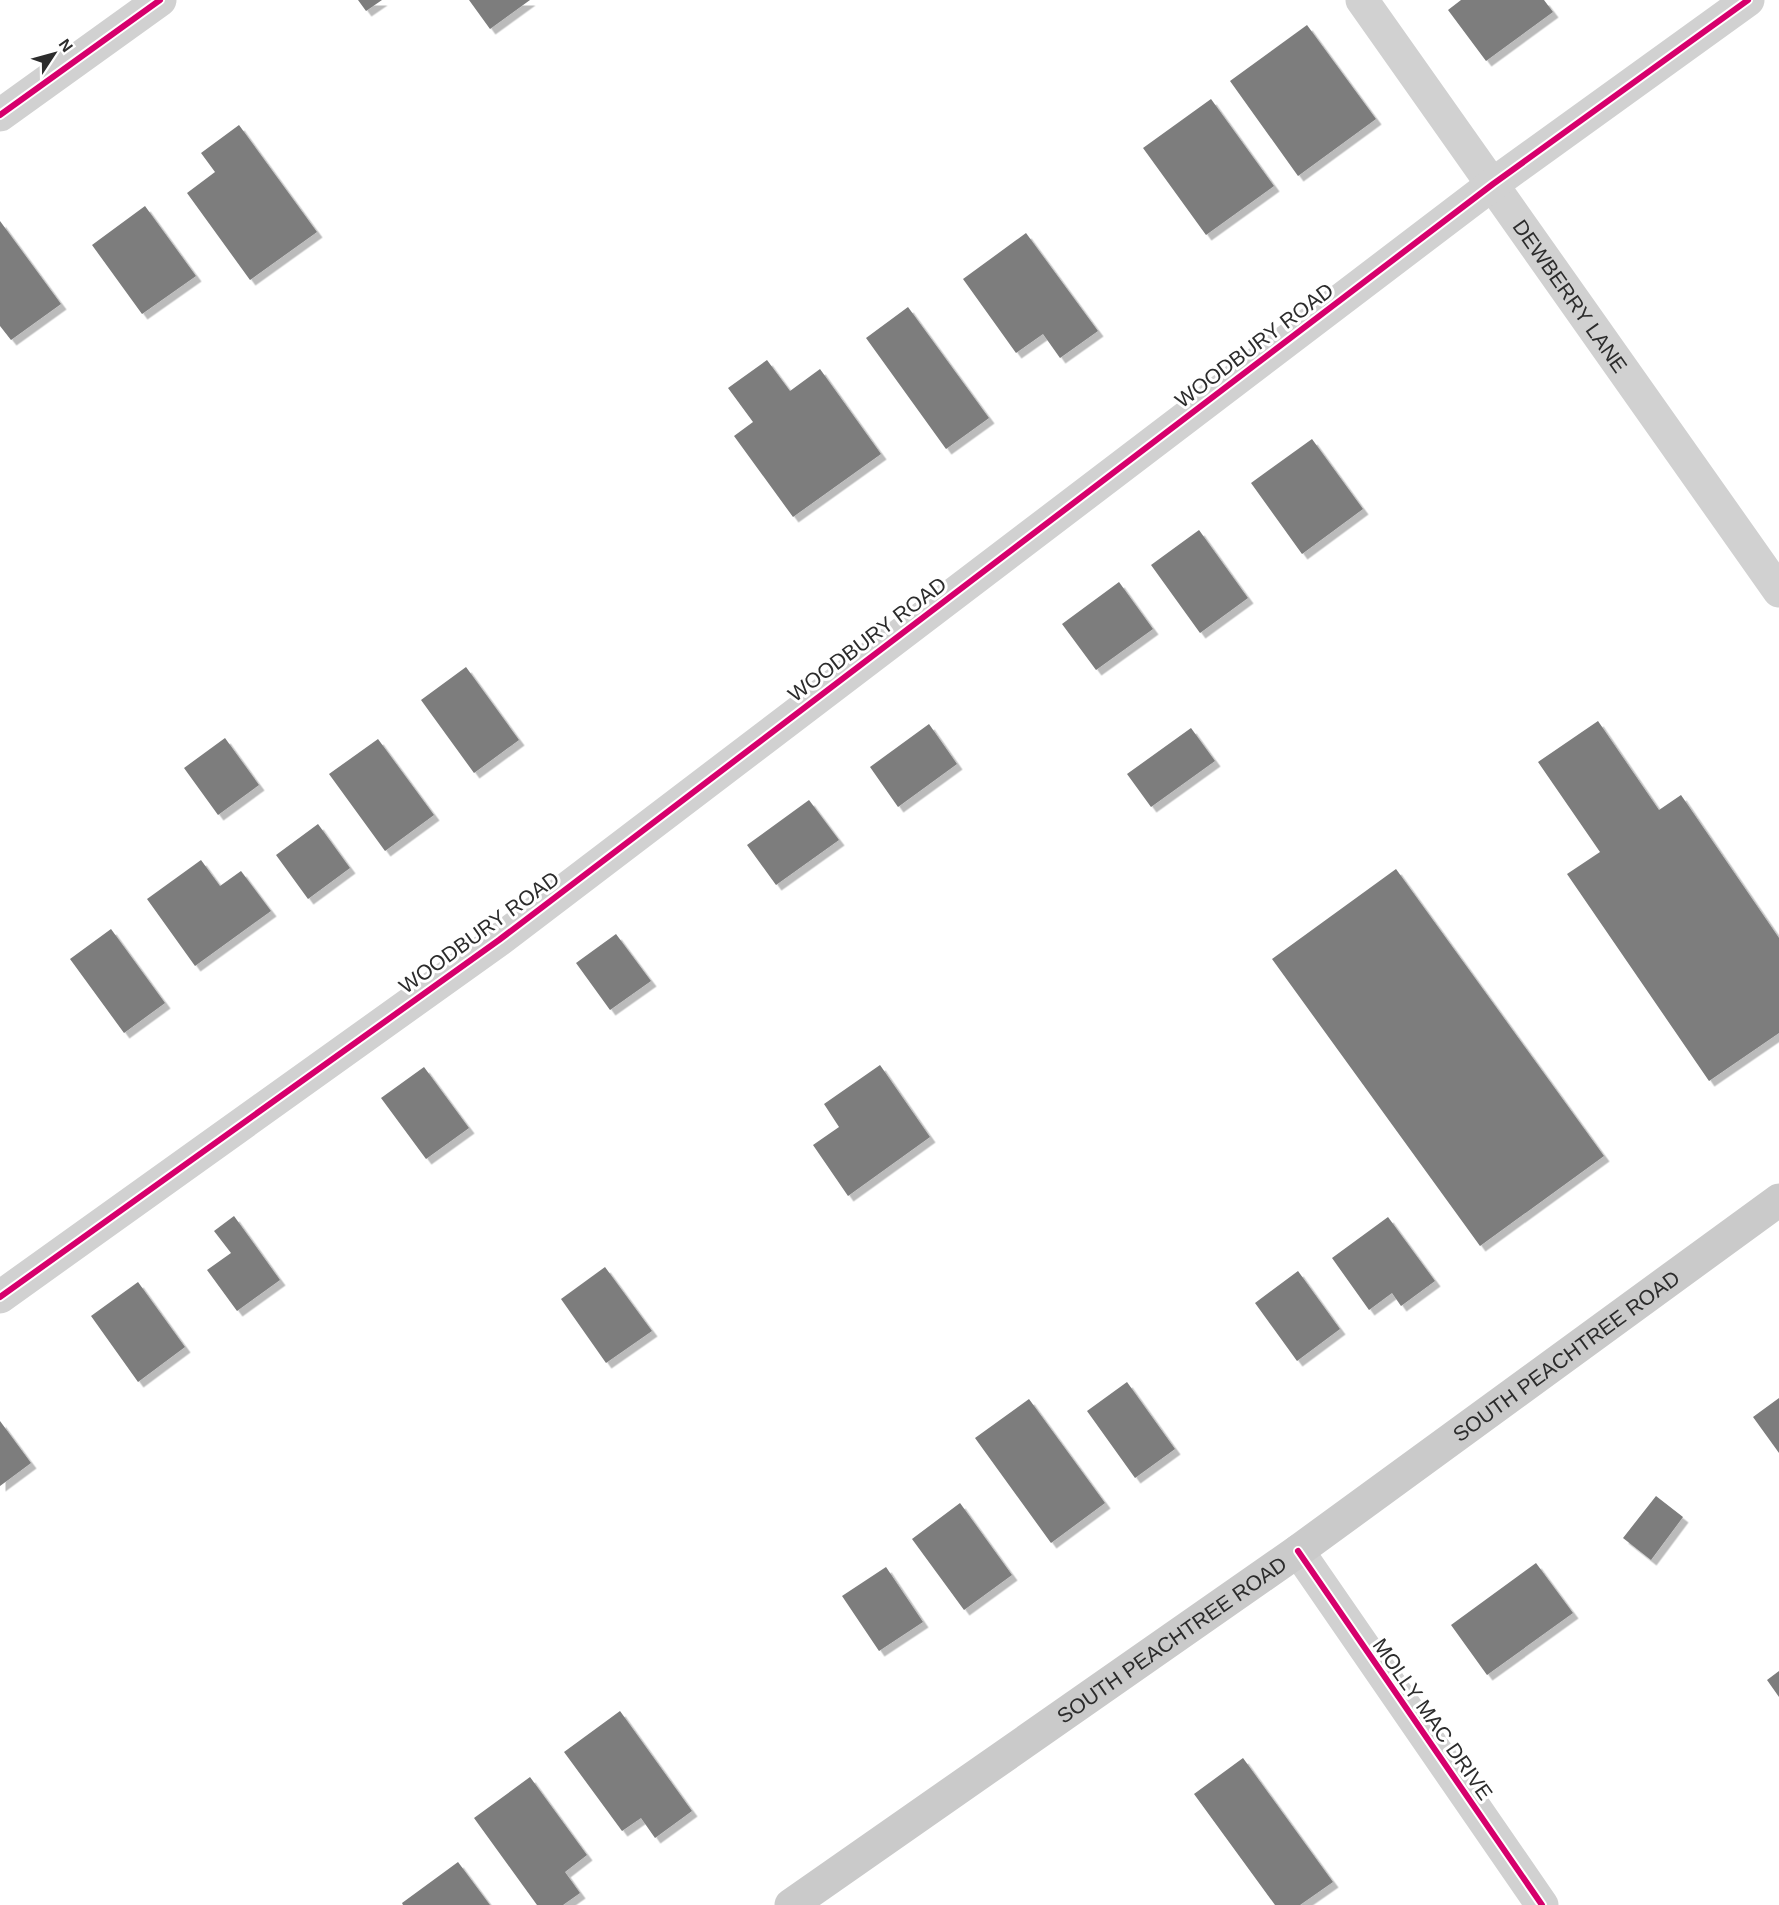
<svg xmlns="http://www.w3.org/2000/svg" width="1779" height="1905" font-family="Helvetica,sans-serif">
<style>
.building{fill:#7d7d7d;filter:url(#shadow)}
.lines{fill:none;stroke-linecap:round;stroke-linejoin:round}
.minor{stroke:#d1d1d1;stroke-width:33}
.secondary{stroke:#cacaca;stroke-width:33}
.cycleway-casing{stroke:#fff;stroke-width:10}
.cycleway{stroke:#d6006c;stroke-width:6}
.labels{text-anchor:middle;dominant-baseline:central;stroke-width:6;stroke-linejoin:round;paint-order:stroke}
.street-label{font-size:21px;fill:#2c2c2c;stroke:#fff}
</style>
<defs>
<filter id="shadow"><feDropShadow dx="5.5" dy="5.5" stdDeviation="0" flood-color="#0004"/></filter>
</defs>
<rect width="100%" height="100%" fill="#fff"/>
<path class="building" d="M358 0H382L366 11Z
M469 0H530L490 29Z
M1461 0H1544L1553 12 1486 61 1448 10Z
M1307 25 1376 119 1298 176 1230 81Z
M1211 99 1274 186 1206 235 1143 148Z
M239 125 317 232 250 280 187 193 215 172 201 153Z
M145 206 196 276 142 314 92 245Z
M0 221 61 304 11 340 0 326Z
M1026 233 1098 331 1060 358 1043 334 1016 353 963 279Z
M908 307 989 418 946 449 866 338Z
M767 360 790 391 820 369 881 454 793 517 734 436 753 422 728 388Z
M1312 439 1363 509 1302 554 1251 483Z
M1199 530 1248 598 1200 633 1151 565Z
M1119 582 1153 629 1096 670 1062 624Z
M466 667 519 740 474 773 421 700Z
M1598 721 1659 810 1681 795 1779 938V1033L1709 1081 1567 874 1600 852 1538 762Z
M929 724 957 764 898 807 870 767Z
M1191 728 1215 761 1151 807 1127 774Z
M225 738 259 785 218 815 184 768Z
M378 739 434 815 385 851 329 774Z
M809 800 839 840 776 885 747 845Z
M318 824 350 868 308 899 276 855Z
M201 860 220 886 241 871 271 911 195 966 147 899Z
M1396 869 1604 1156 1480 1246 1272 959Z
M111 929 165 1003 124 1033 70 959Z
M616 934 651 981 610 1010 576 963Z
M880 1065 930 1137 848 1196 813 1145 839 1127 824 1104Z
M424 1067 469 1128 426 1159 381 1098Z
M234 1216 280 1280 237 1311 207 1270 231 1253 214 1231Z
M1388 1217 1435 1281 1401 1306 1392 1293 1369 1310 1332 1258Z
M605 1267 652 1331 606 1363 561 1299Z
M1298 1271 1340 1329 1297 1361 1255 1303Z
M138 1282 185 1347 138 1382 91 1316Z
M1127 1382 1175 1449 1135 1478 1087 1411Z
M1779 1398V1453L1753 1417Z
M1029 1399 1105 1503 1051 1543 975 1438Z
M0 1421 31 1463 0 1486Z
M1656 1496 1683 1517 1651 1560 1623 1538Z
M960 1503 1012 1575 964 1610 912 1539Z
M1536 1563 1573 1613 1487 1675 1451 1625Z
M886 1567 923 1622 879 1651 842 1596Z
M1779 1671V1697L1767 1680Z
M620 1711 692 1811 655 1838 641 1818 622 1831 564 1752Z
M1243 1758 1333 1882 1300 1905H1275L1194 1794Z
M530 1777 587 1855 565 1872 580 1893 563 1905H537L474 1818Z
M458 1862 490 1905H403L402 1903Z"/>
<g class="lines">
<g class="minor">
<path id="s1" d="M1362 0 1779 591"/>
<path d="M0 115 160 0"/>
<path d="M0 1297 499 940 1493 184 1748 0"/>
<path d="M1298 1551 1542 1905"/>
</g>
<path class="secondary" id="s2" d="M791 1905 1298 1551 1779 1200"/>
<defs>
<path id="cycleway" d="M0 115 160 0
M0 1297 499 940 1493 184 1748 0
M1298 1551 1542 1905"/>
</defs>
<use href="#cycleway" class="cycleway-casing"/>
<use href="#cycleway" class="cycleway"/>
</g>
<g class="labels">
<g class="street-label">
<text stroke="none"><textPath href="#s1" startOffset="362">DEWBERRY LANE</textPath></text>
<text transform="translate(1254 345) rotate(-37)">WOODBURY ROAD</text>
<text transform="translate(867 639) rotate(-37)">WOODBURY ROAD</text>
<text transform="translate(479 932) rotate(-36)">WOODBURY ROAD</text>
<text stroke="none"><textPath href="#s2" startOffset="950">SOUTH PEACHTREE ROAD</textPath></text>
<text stroke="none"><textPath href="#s2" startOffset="464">SOUTH PEACHTREE ROAD</textPath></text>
<text transform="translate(1433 1719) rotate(55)">MOLLY MAC DRIVE</text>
</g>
</g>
<g transform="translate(54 54) rotate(54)" stroke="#ffffff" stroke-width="4.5" paint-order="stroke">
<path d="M0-4.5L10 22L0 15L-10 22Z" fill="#2c2c2c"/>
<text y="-9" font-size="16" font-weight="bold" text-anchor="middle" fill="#2c2c2c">N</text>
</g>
</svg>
